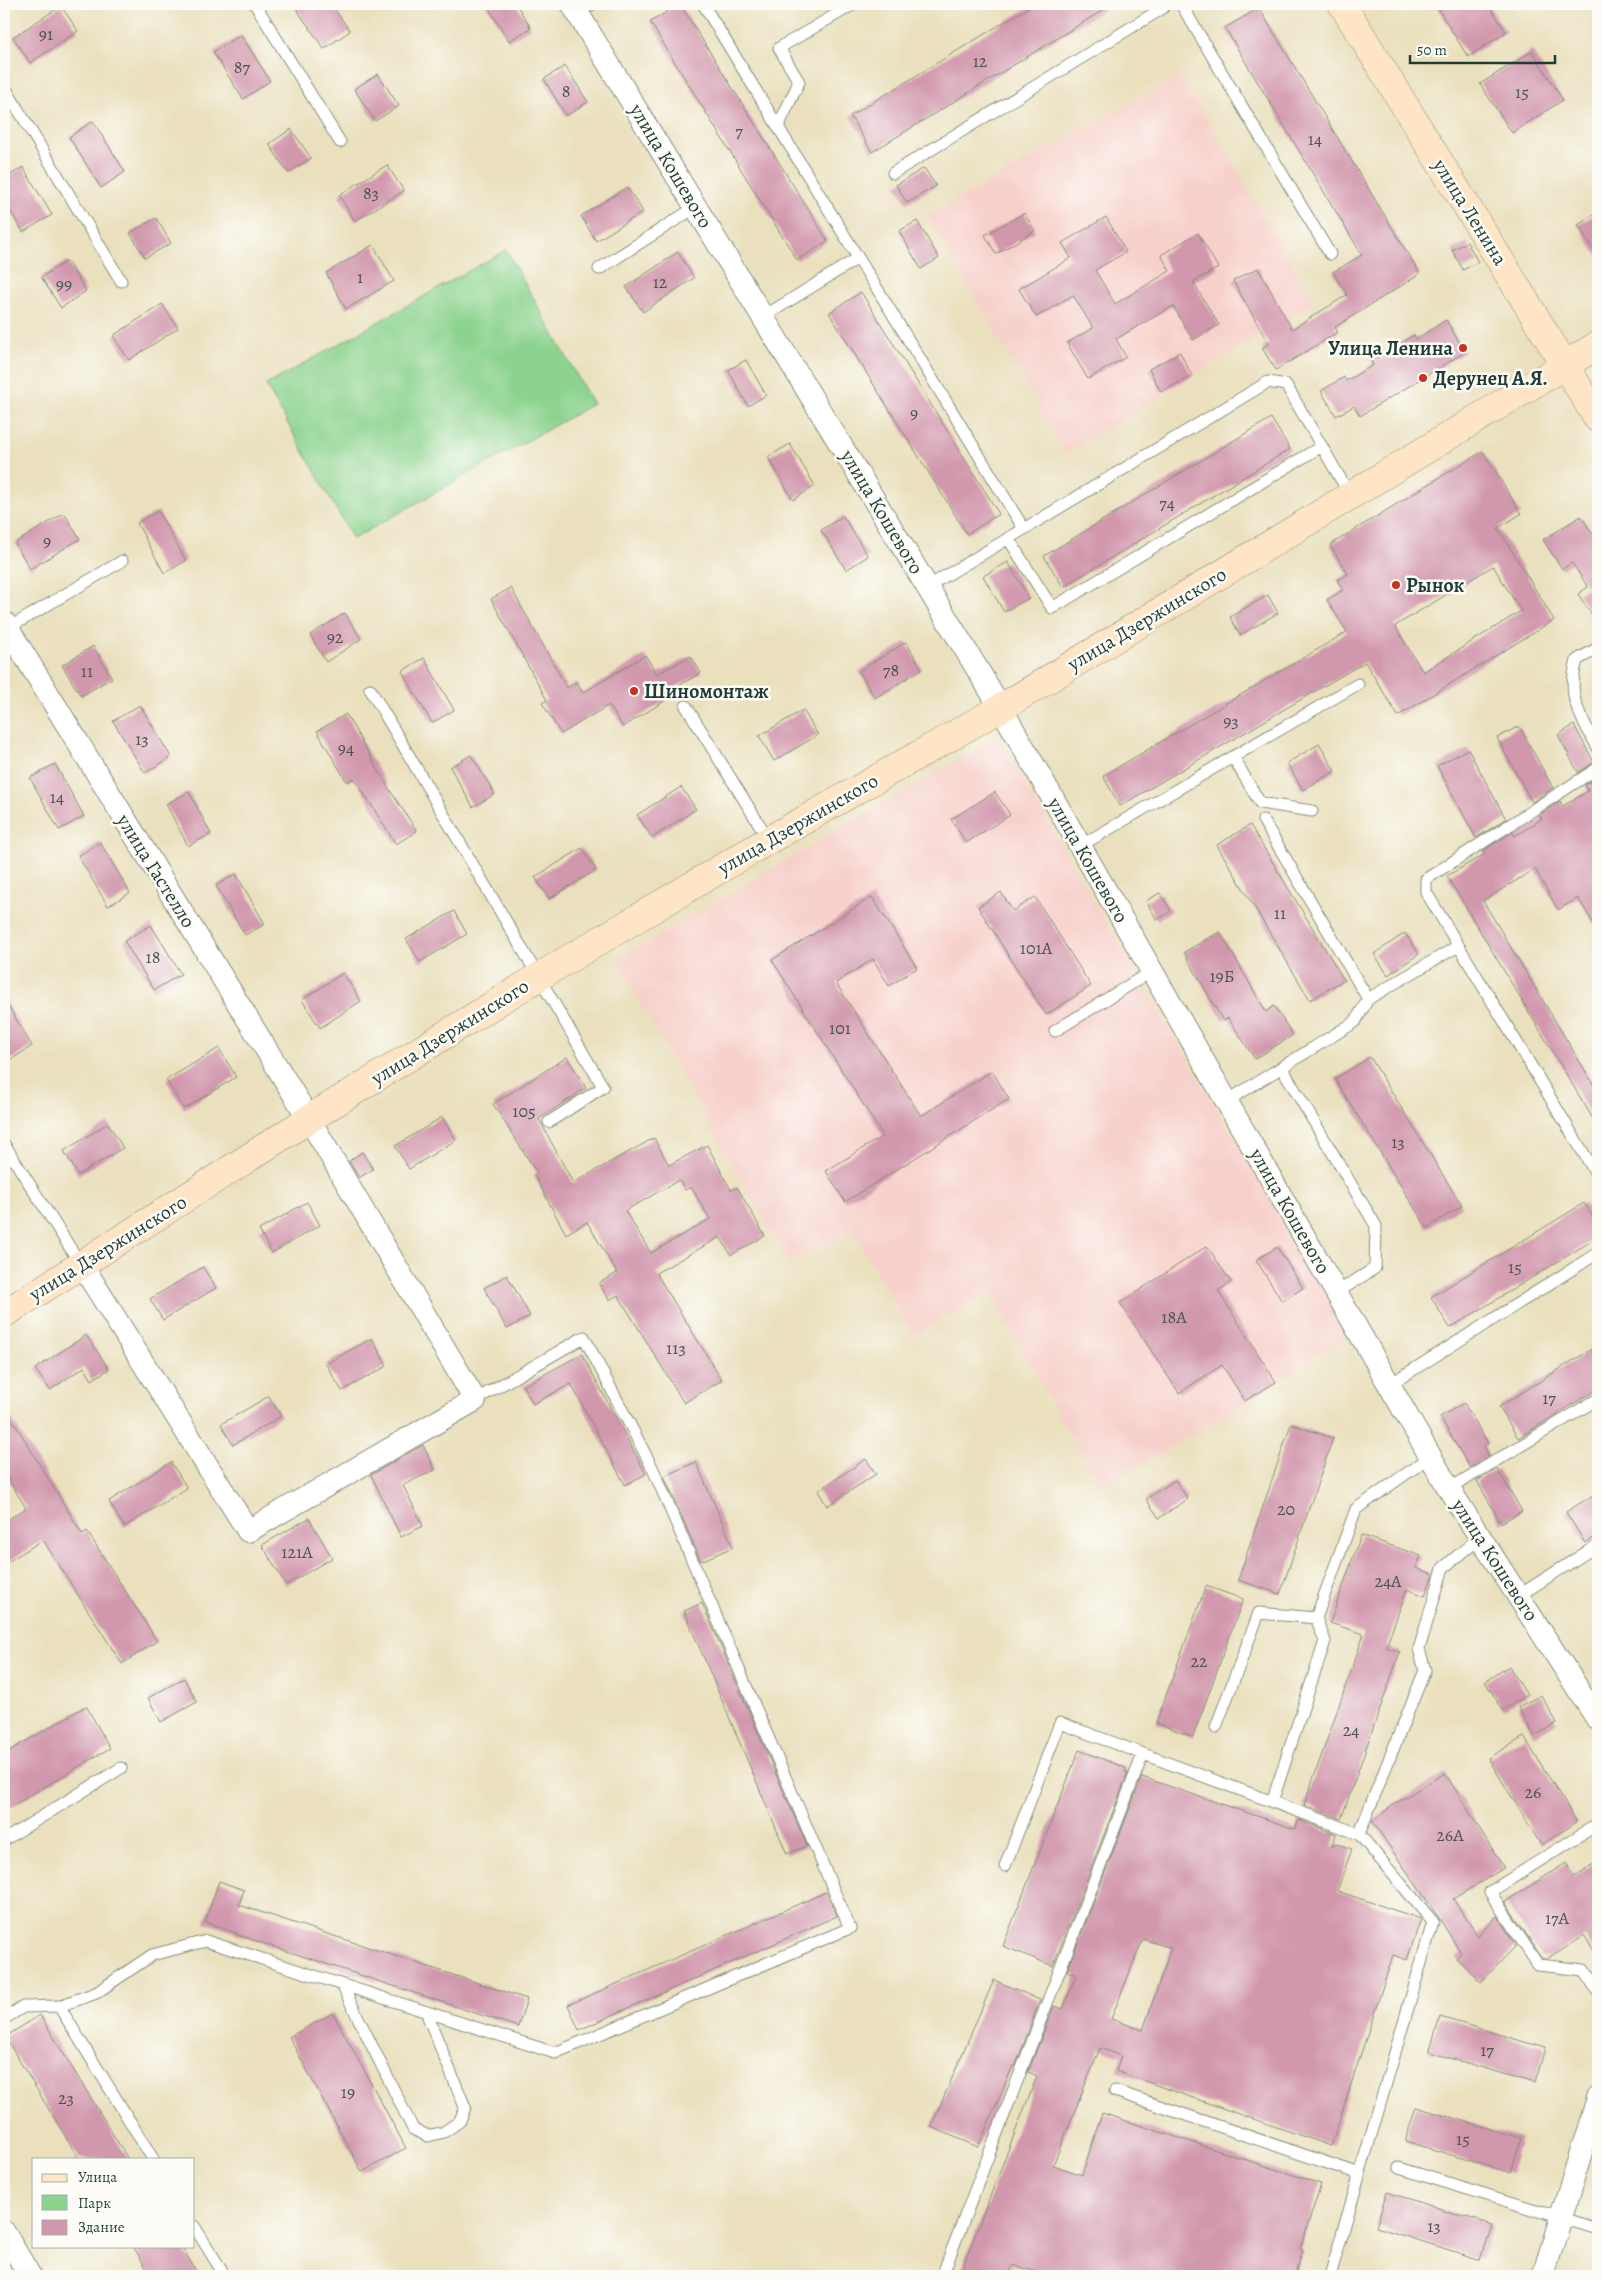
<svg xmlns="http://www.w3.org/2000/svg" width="1602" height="2280" font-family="Alegreya,serif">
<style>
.built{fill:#f7d0cb}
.green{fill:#8bd38e;stroke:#558861}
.building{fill:#d197ad;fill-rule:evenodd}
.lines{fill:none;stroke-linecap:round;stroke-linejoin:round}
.lane-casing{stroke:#848e79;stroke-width:13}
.street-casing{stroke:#848e79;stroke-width:24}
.secondary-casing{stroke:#848e79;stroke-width:29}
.lane{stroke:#fff;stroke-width:11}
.street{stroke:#fff;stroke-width:22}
.secondary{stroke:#fde5c5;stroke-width:28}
.poi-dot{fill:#c8321e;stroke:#fdfcf7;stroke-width:2}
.labels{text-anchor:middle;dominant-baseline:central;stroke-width:5;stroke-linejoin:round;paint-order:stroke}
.number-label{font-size:18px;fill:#4c5452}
.street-label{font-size:20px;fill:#1f3d34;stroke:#fdfcf7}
.poi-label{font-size:20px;font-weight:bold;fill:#1f3d34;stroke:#fdfcf7;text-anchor:start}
</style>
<rect width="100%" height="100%" fill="#fdfcf7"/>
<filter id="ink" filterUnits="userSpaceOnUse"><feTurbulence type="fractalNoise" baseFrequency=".02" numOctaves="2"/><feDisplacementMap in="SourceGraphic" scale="10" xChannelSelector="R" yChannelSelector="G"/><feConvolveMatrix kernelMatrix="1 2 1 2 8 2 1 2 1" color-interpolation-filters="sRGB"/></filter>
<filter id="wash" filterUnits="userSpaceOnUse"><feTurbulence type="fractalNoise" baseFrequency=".0096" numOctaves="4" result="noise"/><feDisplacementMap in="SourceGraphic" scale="20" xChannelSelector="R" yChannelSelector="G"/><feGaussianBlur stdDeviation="1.12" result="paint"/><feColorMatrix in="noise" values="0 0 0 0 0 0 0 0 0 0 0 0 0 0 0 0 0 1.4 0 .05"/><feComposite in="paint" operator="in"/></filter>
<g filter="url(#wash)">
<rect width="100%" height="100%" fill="#eae0be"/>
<path class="built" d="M1181 75 1314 303 1066 454 927 216Z
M997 737 1350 1334 1232 1412 1099 1487 989 1291 913 1336 853 1231 788 1262 616 960Z"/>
<path class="green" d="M506 250 593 404 353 539 266 385Z"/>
<g id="blocks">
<path class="building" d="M293 4H331L350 31 324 49Z
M486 4H516L531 28 509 41Z
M680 4 828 241 797 260 650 22Z
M1034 4H1113L872 152 850 116Z
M1435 4H1488L1506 32 1468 57Z
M61 6 78 31 30 63 13 37Z
M1259 8 1420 274 1335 327 1338 332 1276 370 1262 348 1269 344 1233 281 1258 268 1292 329 1347 295 1333 272 1362 255 1225 28Z
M241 35 270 81 243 99 213 52Z
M1532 51 1563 100 1512 133 1480 84Z
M565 66 588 102 566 116 544 79Z
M378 74 399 106 375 121 354 89Z
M93 121 125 172 101 188 69 137Z
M291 129 311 158 288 173 269 144Z
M387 165 404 191 355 221 339 195Z
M23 167 52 215 23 232 4 200V179Z
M924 168 936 186 907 203 896 185Z
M627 187 643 212 596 241 581 216Z
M1598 212V257L1578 225Z
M1024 213 1035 231 996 254 985 235Z
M1106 217 1126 252 1095 270 1115 304 1170 271 1161 255 1198 233 1218 268 1193 282 1219 325 1193 340 1173 306 1116 339 1126 357 1088 379 1067 343 1093 328 1073 295 1036 317 1019 289 1071 258 1062 243Z
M156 218 171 243 145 258 130 233Z
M917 221 939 258 921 269 899 231Z
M1467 242 1478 262 1463 270 1452 250Z
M373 245 394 281 346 309 326 273Z
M678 252 694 278 643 312 626 287Z
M67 261 86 291 61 308 41 277Z
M861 292 999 514 967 534 829 313Z
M162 304 178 328 129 360 113 336Z
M1446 320 1465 352 1360 416 1354 406 1336 416 1321 391 1344 377 1346 381 1373 365 1371 361 1414 335 1416 339Z
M1180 352 1192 376 1161 392 1149 369Z
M746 360 766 395 748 406 728 370Z
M1271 418 1290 449 1063 587 1044 556Z
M790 444 815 486 793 500 768 457Z
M1483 451 1521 514 1498 528 1554 620 1398 716 1365 662 1120 806 1103 776 1347 632 1327 600 1343 590 1337 580 1348 574 1330 545ZM1493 566 1521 611 1423 672 1395 626Z
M158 511 186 561 164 573 137 523Z
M64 513 80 539 30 569 15 543Z
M843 516 868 556 846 570 821 530Z
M1581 516 1598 542V625L1578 594 1588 587 1572 563 1562 569 1543 540Z
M1008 562 1029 598 1004 612 983 576Z
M511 588 567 688 576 682 583 693 645 655 657 674 691 656 701 673 667 692 671 697 623 727 609 705 561 734 542 703 547 700 491 599Z
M1268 595 1278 613 1240 635 1230 617Z
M345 613 361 639 326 662 310 635Z
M906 642 922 669 875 698 859 671Z
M93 646 112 678 81 696 62 665Z
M424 658 454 710 432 723 402 671Z
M140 705 171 757 145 773 113 721Z
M803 710 818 735 774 761 759 736Z
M346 714 389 789 417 831 396 844 354 778 347 782 317 731Z
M1574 725 1594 762 1578 772 1558 735Z
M1519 726 1553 788 1532 802 1497 738Z
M1319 744 1335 771 1303 790 1287 763Z
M1468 749 1506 819 1476 838 1437 766Z
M471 755 495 794 473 807 450 767Z
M55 764 84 816 59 830 30 778Z
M1598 777V931L1578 898 1558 910 1535 869 1483 901 1598 1092V1127L1447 876 1485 854 1483 851 1513 832 1515 836 1542 819 1539 815 1560 801 1563 806 1588 791 1585 785Z
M681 787 696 809 652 838 637 815Z
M189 792 211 834 188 846 166 804Z
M995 792 1010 815 966 843 951 819Z
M1250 825 1344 980 1310 1000 1217 845Z
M100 842 130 893 108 906 78 856Z
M582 848 596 870 549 899 535 877Z
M236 874 265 924 245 935 216 886Z
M1001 892 1013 911 1035 897 1091 986 1046 1015 978 907Z
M1160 893 1171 911 1157 920 1146 901Z
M872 897 917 968 889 986 873 959 836 983 921 1116 992 1071 1009 1099 845 1202 826 1171 883 1136 772 960Z
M454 911 467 934 420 962 406 939Z
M151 925 181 974 154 990 124 941Z
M1220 932 1266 1012 1274 1006 1293 1035 1255 1059 1228 1018 1223 1021 1184 952Z
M1405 933 1419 954 1388 975 1374 954Z
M343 973 361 1001 320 1028 302 1000Z
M4 999 32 1046 4 1064Z
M219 1048 236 1077 184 1109 166 1080Z
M567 1057 586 1088 539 1119 573 1183 654 1138 669 1165 707 1145 731 1190 737 1187 765 1236 731 1255 720 1237 656 1273 722 1380 684 1403 618 1295 609 1300 599 1283 617 1273 587 1222 566 1234 534 1175 537 1173 493 1104ZM679 1180 685 1190 691 1187 710 1219 651 1253 625 1211Z
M1370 1057 1462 1206 1427 1228 1335 1079Z
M442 1117 456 1140 409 1169 395 1146Z
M108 1123 123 1148 78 1175 64 1151Z
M362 1152 373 1169 359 1178 349 1161Z
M307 1202 320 1225 272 1253 259 1230Z
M1584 1203 1598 1226V1237L1450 1328 1431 1297Z
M1207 1246 1231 1282 1218 1291 1276 1382 1245 1401 1222 1365 1179 1393 1120 1303Z
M1277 1247 1303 1288 1282 1301 1256 1260Z
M203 1267 216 1288 163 1320 150 1299Z
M507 1275 530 1316 507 1329 484 1288Z
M86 1335 109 1369 92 1380 84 1367 50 1390 35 1369Z
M372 1338 387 1366 342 1391 326 1364Z
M1598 1345V1389L1518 1438 1499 1407Z
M582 1354 646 1474 625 1485 571 1384 533 1404 523 1386Z
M269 1396 281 1416 233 1445 221 1424Z
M1464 1403 1488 1444 1484 1446 1489 1456 1470 1468 1440 1417Z
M4 1406 82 1534 87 1531 157 1641 122 1664 43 1540 4 1564V1522L26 1508 4 1472Z
M1291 1424 1333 1438 1280 1594 1238 1580Z
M423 1445 435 1470 403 1485 423 1526 401 1537 371 1475Z
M866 1459 876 1474 827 1506 818 1491Z
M171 1462 187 1488 124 1527 109 1501Z
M696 1462 733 1547 701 1561 664 1476Z
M1497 1469 1522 1511 1501 1523 1477 1481Z
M1175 1480 1188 1499 1159 1518 1146 1499Z
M1598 1492V1534L1585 1543 1566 1512Z
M309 1518 332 1558 286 1585 262 1545Z
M1361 1535 1421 1556 1416 1568 1433 1574 1425 1596 1407 1589 1386 1647 1400 1652 1341 1819 1304 1805 1364 1634 1330 1623Z
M1206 1586 1243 1599 1193 1737 1156 1723Z
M702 1603 807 1846 787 1854 684 1611Z
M1509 1666 1527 1695 1503 1710 1485 1682Z
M184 1678 197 1702 161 1722 148 1698Z
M1541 1695 1557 1723 1534 1736 1518 1707Z
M86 1706 110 1748 4 1811V1754Z
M1524 1737 1577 1822 1541 1845 1488 1758Z
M1079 1750 1126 1768 1125 1772 1128 1773 1053 1966 1003 1946Z
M1445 1773 1504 1868 1453 1899 1478 1936 1497 1916 1516 1946 1481 1982 1456 1958 1461 1953 1439 1918 1372 1821 1396 1803Z
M1142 1777 1295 1829 1299 1820 1336 1834 1332 1847 1337 1844 1352 1849 1337 1891 1421 1919 1407 1960 1393 1955 1331 2146 1116 2071 1121 2056 1100 2048 1053 2165 1082 2175 1102 2113 1321 2184 1300 2249 1303 2250 1294 2276H1051L1013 2265 1008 2276H959L1037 2076 1028 2072 1054 2006 1063 2009 1076 1975 1067 1971ZM1143 1939 1171 1948 1143 2030 1111 2019Z
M1598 1861V1957L1584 1935 1548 1958H1542L1505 1902 1566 1863 1574 1877Z
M219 1881 244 1890 239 1905 527 1999 518 2027 235 1934 236 1933 205 1922Z
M826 1892 837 1916 579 2030 568 2005Z
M994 1980 1040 2000 1015 2067 1013 2066 978 2147 931 2127Z
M333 2013 406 2148 362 2172 289 2037Z
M40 2015 128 2159H79L5 2037Z
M1440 2017 1545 2048 1535 2083 1429 2052Z
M1416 2107 1521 2138 1511 2173 1405 2141Z
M1387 2192 1492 2225 1481 2260 1376 2227Z
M133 2246H181L199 2276H151Z"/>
</g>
</g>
<g filter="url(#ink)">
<use href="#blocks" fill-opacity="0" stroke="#848e79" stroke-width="1"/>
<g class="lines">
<defs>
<path id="lane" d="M255 4 340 142
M703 4 1024 529 927 587
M1181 4 1330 254
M576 11 593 4
M4 86 121 281
M778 127 799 82 779 48 854 4
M893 173 1163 8 1161 4
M599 269 696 207
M763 317 858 258
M1024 529 1268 382 1286 385 1350 495
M1008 538 1052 608 1322 446
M5 630 122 561
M1598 648 1577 660C1566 700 1580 714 1598 748
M370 689 603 1087 549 1122
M686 706 769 840
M1233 757 1260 803 1312 811
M1598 768 1426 879V892L1598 1177
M1263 820 1368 999
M1080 846 1358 684
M1055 1031 1152 971
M1282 1068 1376 1226 1375 1268 1336 1293
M1227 1101 1355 1022 1368 999 1458 946
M4 1144 81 1265
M1389 1385 1598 1253
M1449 1489 1598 1399
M1518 1596 1598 1545
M1216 1727 1259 1613 1316 1618
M1272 1802 1325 1641 1316 1618 1356 1509 1430 1457
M1359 1834 1425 1670 1419 1649 1443 1568 1480 1537
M4 1840 121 1768
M1005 1866 1060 1723 1359 1834 1433 1922 1330 2276
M342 1985 413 2129 428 2136 444 2132 460 2121 465 2107 426 2012
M1598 1992 1584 1970 1538 1965 1490 1892 1598 1824
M59 2006 153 2159
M4 2019 23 2007 59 2006 96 1993 152 1955 206 1941 555 2053 850 1928 653 1469 584 1337 475 1400
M1115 2091 1360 2174
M1399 2168 1598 2229
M194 2226 225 2276
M942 2276 1143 1754"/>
<path id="street" d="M572 4 1001 708 1449 1489 1598 1720
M4 622 309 1119 475 1400 248 1531 82 1265
M4 2232 30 2276
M1543 2276 1598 2098"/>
<path id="secondary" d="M1342 4 1598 419
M4 1314 309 1119 540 976 769 840 1001 708 1598 345"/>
</defs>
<use href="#lane" class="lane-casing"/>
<use href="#street" class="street-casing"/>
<use href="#secondary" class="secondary-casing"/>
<use href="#lane" class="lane"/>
<use href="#street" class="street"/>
<use href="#secondary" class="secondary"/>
</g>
</g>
<g class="poi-dot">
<circle cx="1463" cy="348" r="5"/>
<circle cx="1423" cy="378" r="5"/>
<circle cx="1396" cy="585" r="5"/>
<circle cx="634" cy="691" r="5"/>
</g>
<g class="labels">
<g class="number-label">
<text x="46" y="34">91</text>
<text x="980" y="61">12</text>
<text x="242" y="67">87</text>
<text x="566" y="91">8</text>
<text x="1522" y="92">15</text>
<text x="739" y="131">7</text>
<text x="1315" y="139">14</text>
<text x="371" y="193">83</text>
<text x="360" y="277">1</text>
<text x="660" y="282">12</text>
<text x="64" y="284">99</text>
<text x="914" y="413">9</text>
<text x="1167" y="503">74</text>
<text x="47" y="541">9</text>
<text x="335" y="637">92</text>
<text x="891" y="670">78</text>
<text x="87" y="671">11</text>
<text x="1231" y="721">93</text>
<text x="142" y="739">13</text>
<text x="346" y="748">94</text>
<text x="57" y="797">14</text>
<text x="1280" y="913">11</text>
<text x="1036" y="948">101А</text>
<text x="153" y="957">18</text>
<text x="1222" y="976">19Б</text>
<text x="840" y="1028">101</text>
<text x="524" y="1111">105</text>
<text x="1398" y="1142">13</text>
<text x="1515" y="1267">15</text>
<text x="1174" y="1317">18А</text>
<text x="676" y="1348">113</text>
<text x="1549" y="1398">17</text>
<text x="1286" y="1509">20</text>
<text x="297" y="1552">121А</text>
<text x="1388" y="1581">24А</text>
<text x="1199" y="1661">22</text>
<text x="1351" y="1730">24</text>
<text x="1533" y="1792">26</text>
<text x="1450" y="1835">26А</text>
<text x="1557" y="1918">17А</text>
<text x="1487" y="2050">17</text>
<text x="348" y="2092">19</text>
<text x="66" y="2098">23</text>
<text x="1463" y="2139">15</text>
<text x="1434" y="2226">13</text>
</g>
<g class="street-label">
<text transform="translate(671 166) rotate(59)">улица Кошевого</text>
<text transform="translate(1470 212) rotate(58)">улица Ленина</text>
<text transform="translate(882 512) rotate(59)">улица Кошевого</text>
<text transform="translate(1147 619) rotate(-31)">улица Дзержинского</text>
<text transform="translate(798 824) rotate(-30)">улица Дзержинского</text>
<text transform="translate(1088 860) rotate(60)">улица Кошевого</text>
<text transform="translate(156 871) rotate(58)">улица Гастелло</text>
<text transform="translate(450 1032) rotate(-32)">улица Дзержинского</text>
<text transform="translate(1290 1211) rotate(60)">улица Кошевого</text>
<text transform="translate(108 1248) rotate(-32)">улица Дзержинского</text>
<text transform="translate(1495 1560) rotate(57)">улица Кошевого</text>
</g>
<g class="poi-label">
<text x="1453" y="348" text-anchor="end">Улица Ленина</text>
<text x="1433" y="378">Дерунец А.Я.</text>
<text x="1406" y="585">Рынок</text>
<text x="644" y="691">Шиномонтаж</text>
</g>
</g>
<rect width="1602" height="2280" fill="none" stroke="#fdfcf7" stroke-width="20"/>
<rect x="32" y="2158" width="162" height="90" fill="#fdfcf7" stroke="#a4b0a9"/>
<rect x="42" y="2174" width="25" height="8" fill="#fde5c5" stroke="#a4b0a9"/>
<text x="78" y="2182" font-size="15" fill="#1f3d34">Улица</text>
<rect x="42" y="2195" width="25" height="15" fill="#8bd38e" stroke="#a4b0a9"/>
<text x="78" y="2208" font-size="15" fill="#1f3d34">Парк</text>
<rect x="42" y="2220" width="25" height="15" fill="#d197ad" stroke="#a4b0a9"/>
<text x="78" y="2232" font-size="15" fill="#1f3d34">Здание</text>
<path d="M1410 55v8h145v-8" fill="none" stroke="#1f3d34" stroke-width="2.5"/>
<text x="1417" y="55" font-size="15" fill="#1f3d34" stroke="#fdfcf7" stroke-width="4" paint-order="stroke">50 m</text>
</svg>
